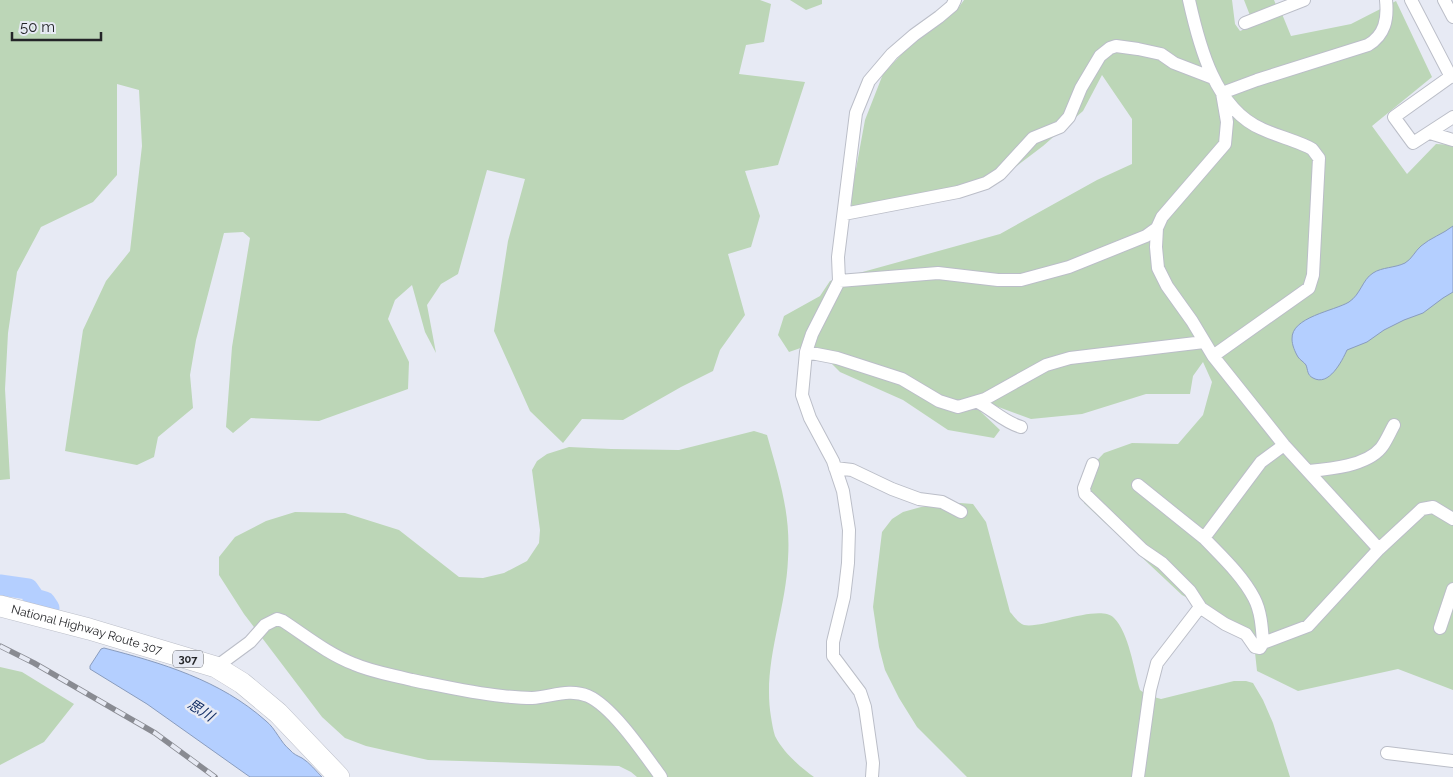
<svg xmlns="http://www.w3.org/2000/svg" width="1453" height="777" font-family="Raleway,'Noto Sans JP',sans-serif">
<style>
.green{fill:#bcd6b7}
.water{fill:#b4cfff;stroke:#899cbe}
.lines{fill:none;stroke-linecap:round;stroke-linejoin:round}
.river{stroke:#b4cfff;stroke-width:21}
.minor-casing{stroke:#bbbec8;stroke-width:14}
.trunk-casing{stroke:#bbbec8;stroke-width:22}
.minor{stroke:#fff;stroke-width:12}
.trunk{stroke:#fff;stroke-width:21}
.rail-casing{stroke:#898b92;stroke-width:5.5}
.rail{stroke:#e7eaf4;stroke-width:4;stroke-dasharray:11;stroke-linecap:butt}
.labels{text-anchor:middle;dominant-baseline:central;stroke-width:5;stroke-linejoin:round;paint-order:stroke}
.shield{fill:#e7eaf4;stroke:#5e6065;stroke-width:1}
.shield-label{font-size:11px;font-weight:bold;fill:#242528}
.street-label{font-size:12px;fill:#242528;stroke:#e7eaf4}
.water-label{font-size:14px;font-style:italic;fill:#112d64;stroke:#e7eaf4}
</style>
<rect width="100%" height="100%" fill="#e7eaf4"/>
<path class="green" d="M0 0H760L771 4 764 42 746 45 739 74 805 82 778 165 745 171 760 216 751 247 728 254 745 315 720 350 713 371 681 387 623 420 582 419 563 443 530 411 494 331 508 241 525 179 487 170 458 274 441 284 427 305 436 353 425 332 412 285 395 300 388 319 409 362 408 389 319 421 251 418 233 433 226 427 232 347 250 238 243 232 224 233 196 340 190 375 193 408 158 437 154 457 137 465 65 451 83 330 106 281 130 251 142 146 139 90 117 84V175L93 202 41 227 17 272 8 333 5 389 10 479 0 480Z
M790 0H822V4L806 10Z
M964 0H1232L1235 24 1240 31 1282 14 1291 36 1351 24 1396 1 1432 77 1372 126 1407 174 1436 144 1453 145V245L1341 347 1453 287V690L1398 669 1298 691 1257 671 1253 634 1182 595 1084 503 1086 472 1104 453 1132 443 1178 444 1203 415 1212 382 1203 362 1193 376 1190 394H1146L1082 414 1031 419 993 405 981 412 1000 430 994 438 948 430 903 400 840 372 812 344 789 352 778 335 784 316 820 296 830 281 1000 234 1097 180 1132 164V119L1102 75 1083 111 1043 146 989 187 852 215 851 196 865 120 883 74 917 38 959 7Z
M1244 0H1274L1276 5 1251 18Z
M754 431 767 435C779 478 791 513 788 559 786 612 762 664 771 717 772 723 773 730 775 736 783 752 800 767 814 777H637L631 772 619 766 428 760 366 746 345 738 322 717 244 614 219 575V557L235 537 266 521 295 512 345 513 399 530 459 577 483 578 504 573 527 561 539 543 540 530 532 470 537 461 547 454 569 447 611 449 679 450Z
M960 503 973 504 986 522 1010 612C1014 616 1018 623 1024 625 1044 629 1100 603 1114 618 1129 633 1134 670 1140 690L1147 695 1161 699 1234 681H1246L1253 683 1263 700 1273 723 1290 777H967L917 727 899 698 885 670 879 647 873 607 882 532 892 519 903 512 921 507Z
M0 667 22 672 74 704 44 742 0 765Z"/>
<path class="water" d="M1453 226V292L1443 298 1423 313 1404 320 1384 330 1367 342 1347 350C1342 361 1329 387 1313 378 1307 375 1308 370 1306 365 1304 362 1300 360 1298 357 1295 352 1292 345 1292 339 1291 317 1334 311 1349 302 1361 294 1362 280 1373 273 1382 267 1395 268 1405 263 1412 259 1415 251 1421 246 1430 238 1443 234 1453 226Z
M104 648C162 663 220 680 266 721 276 729 280 742 290 750 293 754 298 756 302 758 310 763 316 771 322 777H250L147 704 90 669V666L101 649Z"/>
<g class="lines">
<path class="river" d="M0 585 28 589 35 599 45 602 49 608"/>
<defs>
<path id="minor" d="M1189 0C1199 45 1215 109 1262 129 1274 135 1303 143 1312 149 1314 151 1317 156 1319 158L1313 275 1309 288 1213 356
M1411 0 1451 77
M1444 0 1453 17
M1245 23 1304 0
M1453 75 1394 117 1413 143 1453 117
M1222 93 1227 122 1225 144 1162 217 1157 228 1156 247 1158 268 1167 286 1192 321 1213 356 1284 445 1379 549
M1222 93 1257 80 1368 45C1385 35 1388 19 1386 0
M1430 133 1453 140
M844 214 958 192 986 183 1000 174 1033 138 1060 127 1069 117 1081 88 1100 56 1110 48 1116 46 1138 49 1161 54 1174 63 1213 78
M839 281 938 273 998 280H1021L1069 267 1146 236 1157 228
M806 352 837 358 902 379 939 401 958 407 985 399 1046 365 1070 358 1204 342
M978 402C993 410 1004 422 1021 427
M1284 445 1261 462 1204 538C1221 556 1242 575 1254 598 1261 611 1262 628 1263 643L1308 626 1379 549 1422 509 1433 507 1453 519
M1093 464 1084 488 1085 494 1143 550 1162 563 1190 591 1201 608
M835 468 852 470 892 489 919 499 942 502 961 512
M1308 471C1330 469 1366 466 1381 448 1386 442 1390 432 1394 425
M1138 485 1204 538
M1440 628 1453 589
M216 667 250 642 265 625 277 619 283 621C306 636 328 654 354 664 372 672 393 675 412 680 442 686 471 693 502 696 511 697 522 698 532 698 551 697 569 688 588 696 613 707 645 755 661 777
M1387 753 1453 761
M872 777 873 763 865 707 860 692 833 656V642L844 597 848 563 849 530 843 491 833 461 810 418 802 395 806 352 812 334 839 281 838 257 856 113 869 81 892 54 914 35 939 17 952 6 955 0
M1138 777 1150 690 1157 663 1197 611 1201 608 1225 624 1246 634 1255 647 1260 648 1263 643"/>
<g id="trunk">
<path id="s1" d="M0 606 89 629 216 667 242 683 278 713 339 777"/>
</g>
</defs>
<use href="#minor" class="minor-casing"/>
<use href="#trunk" class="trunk-casing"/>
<use href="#minor" class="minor"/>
<use href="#trunk" class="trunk"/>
<defs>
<path id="rail" d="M0 646 34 663 155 733 215 777"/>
</defs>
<use href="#rail" class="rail-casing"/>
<use href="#rail" class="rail"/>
</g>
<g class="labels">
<rect class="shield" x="173" y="650.5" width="30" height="17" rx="4"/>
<g class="shield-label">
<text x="188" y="659">307</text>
</g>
<g class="street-label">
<text stroke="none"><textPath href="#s1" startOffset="90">National Highway Route 307</textPath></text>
</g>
<g class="water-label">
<text transform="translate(201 710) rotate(32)">思川</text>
</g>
</g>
<path d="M12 32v8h89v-8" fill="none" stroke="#242528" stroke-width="2.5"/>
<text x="20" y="32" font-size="15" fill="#242528" stroke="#e7eaf4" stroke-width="4" paint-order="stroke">50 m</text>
</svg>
